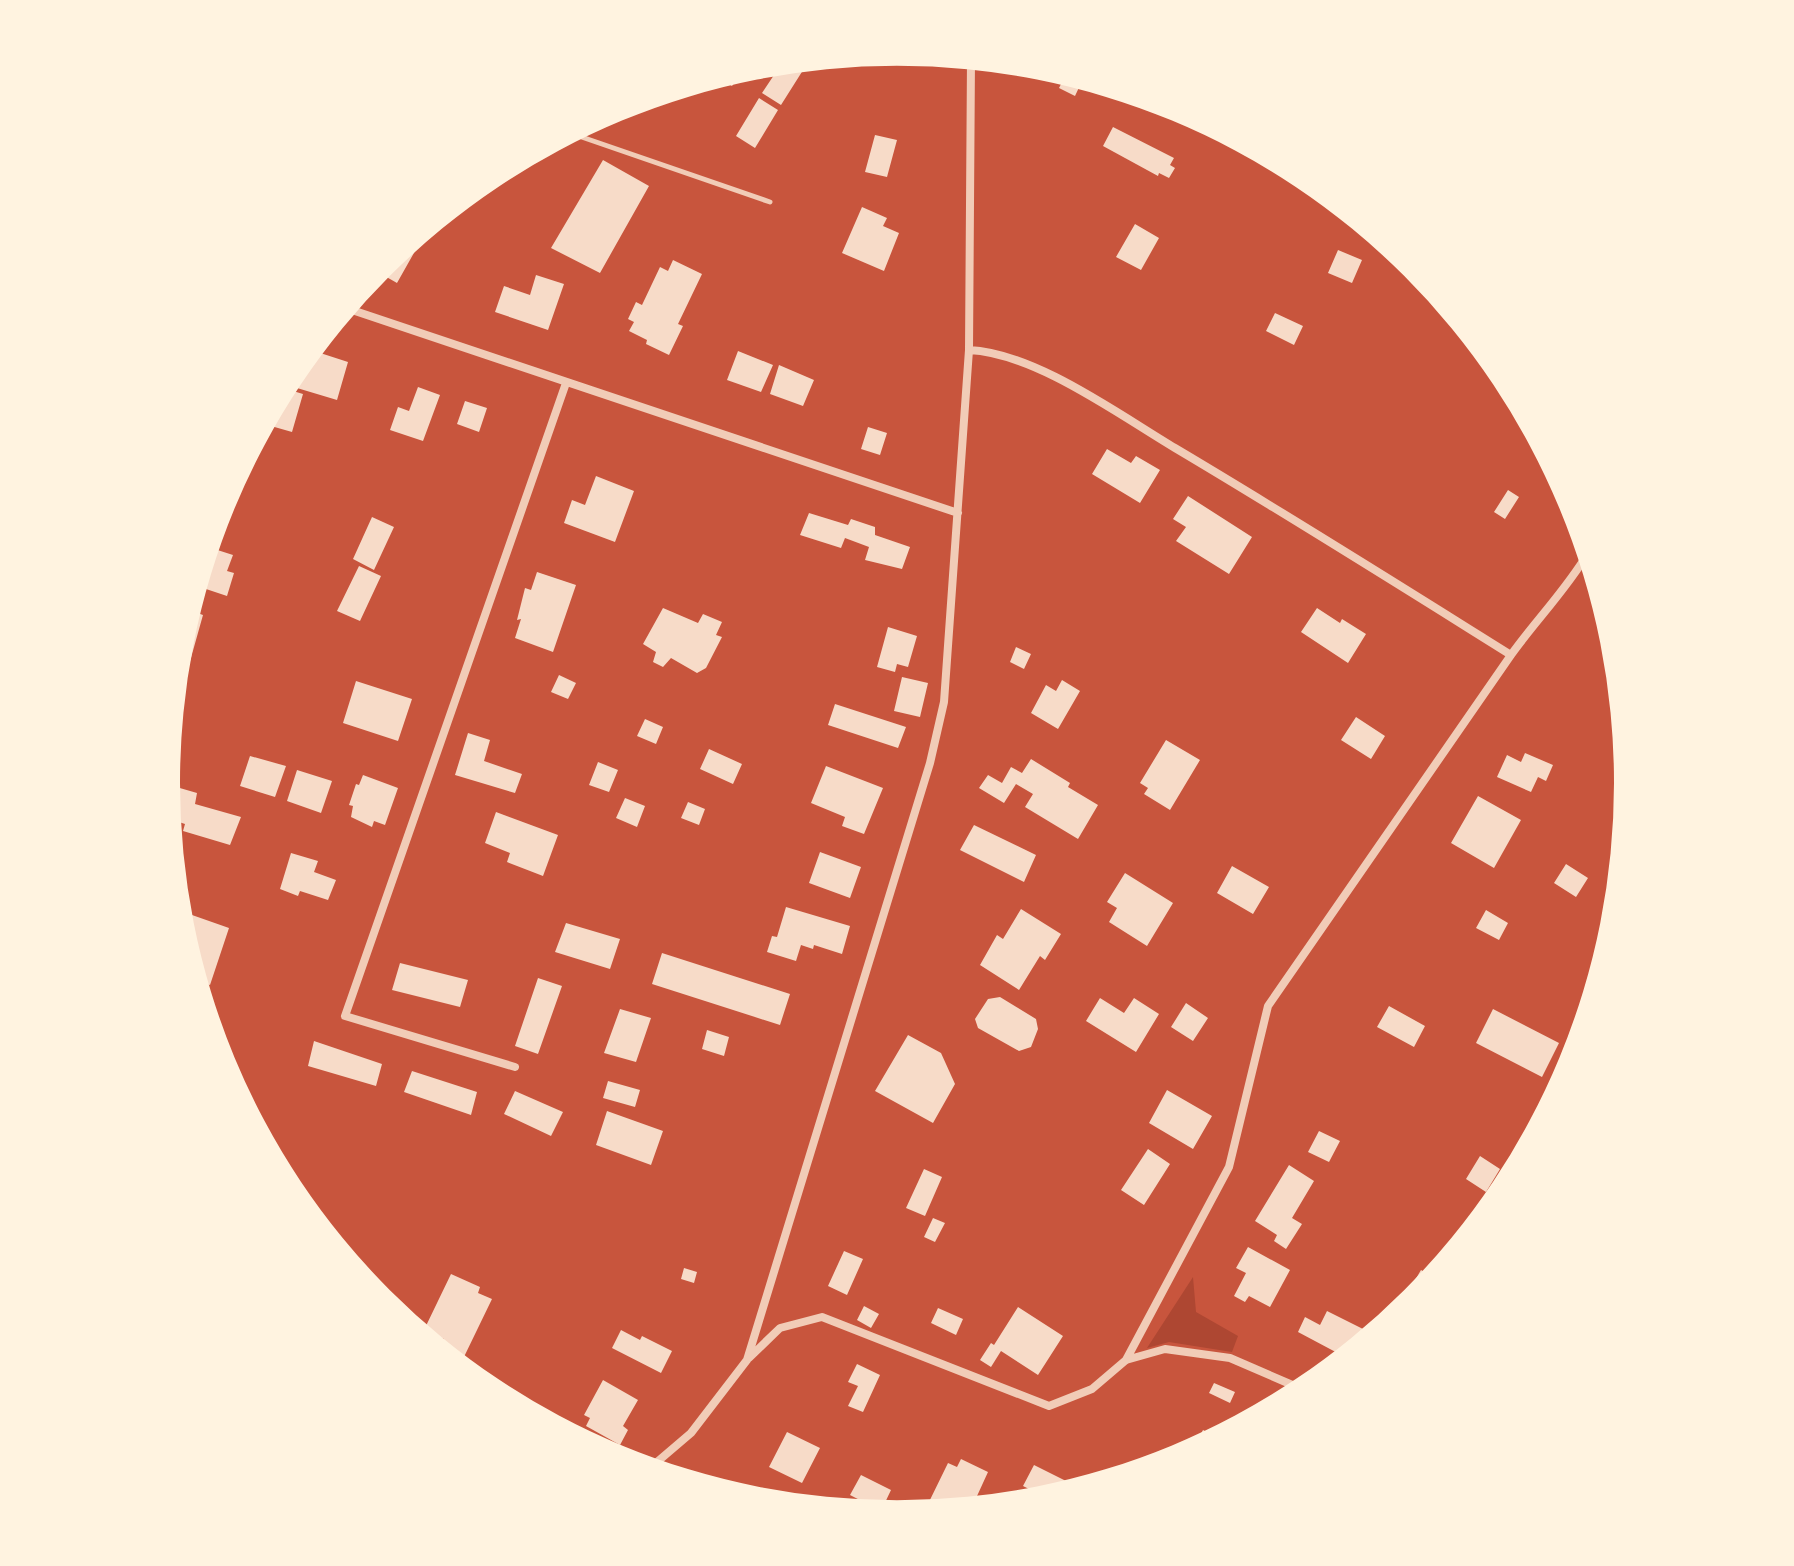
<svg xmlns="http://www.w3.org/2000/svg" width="1794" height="1566" font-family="'Roboto Condensed',sans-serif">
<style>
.green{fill:#ae4732}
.building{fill:#f7dbc8}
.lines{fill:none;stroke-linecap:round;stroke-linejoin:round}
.service{stroke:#f1ccb7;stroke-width:5}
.minor{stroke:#f1ccb7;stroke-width:8}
</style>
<rect width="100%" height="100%" fill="#c8553d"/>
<path class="green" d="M1193 1277 1196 1312 1238 1336 1232 1352 1169 1342 1147 1348Z"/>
<path class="building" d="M797 62 805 67 781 105 762 93 782 63Z
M743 70 732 86 717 77 723 75Z
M1066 74 1082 81 1075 96 1059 88Z
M759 98 778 110 755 148 736 136Z
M1113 127 1174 158 1170 165 1175 168 1169 178 1159 173 1158 176 1103 146Z
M875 135 897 140 887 177 865 172Z
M603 160 649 186 600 273 551 248Z
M862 207 887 218 883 226 899 233 884 271 842 253Z
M1135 224 1159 238 1141 270 1116 257Z
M412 240 419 244 397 283 376 271Z
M1338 250 1362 260 1352 283 1328 273Z
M673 260 702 274 678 324 683 326 669 355 646 344 647 340 629 331 634 322 628 319 636 302 642 305 660 267 668 271Z
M536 275 564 284 548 330 495 312 504 286 530 295Z
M1275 313 1303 326 1294 345 1266 331Z
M311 350 348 362 337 400 297 388Z
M738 351 773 365 761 392 727 380Z
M779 365 814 380 803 406 770 394Z
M418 387 440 395 423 441 390 430 398 407 409 411Z
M283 388 303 394 292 432 264 424Z
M465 401 487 408 479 432 457 424Z
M868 427 887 433 880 455 861 449Z
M1107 449 1131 463 1136 456 1160 470 1140 503 1092 474Z
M596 476 634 491 615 542 564 523 572 500 585 505Z
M1508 490 1519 497 1505 519 1494 512Z
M1188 496 1252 537 1229 574 1176 541 1186 527 1173 519Z
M809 513 848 525 851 519 875 527V535L910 547 902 569 865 560 869 547 845 538 841 548 800 535Z
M372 517 394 527 374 570 353 559Z
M208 547 233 555 227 571 234 573 227 596 197 586Z
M359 566 381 576 360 621 337 611Z
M537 572 576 585 553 652 515 638 521 619 517 620 525 588 531 590Z
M663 608 698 623 703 614 722 622 716 635 722 637 706 668 697 673 671 658 663 667 653 662 656 652 643 644Z
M1317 608 1340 623 1342 619 1366 634 1348 663 1301 632Z
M189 610 203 615 187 672 177 669 180 640Z
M888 627 917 636 908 667 897 664 895 672 877 667Z
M1016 647 1031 654 1024 669 1010 662Z
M559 675 576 683 568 699 551 692Z
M902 677 928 683 920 717 894 711Z
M1062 680 1080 691 1058 729 1031 713 1046 685 1056 691Z
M356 681 412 699 398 741 343 723Z
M835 704 906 727 898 748 828 725Z
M1356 717 1385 736 1371 759 1341 740Z
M645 719 663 727 656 744 637 736Z
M468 733 490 740 484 761 522 774 515 793 455 775Z
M1166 740 1200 760 1170 810 1144 794 1148 788 1140 783Z
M709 749 742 764 733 784 700 769Z
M1525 753 1553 765 1546 781 1538 777 1531 792 1497 777 1507 755 1521 762Z
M250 756 286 766 275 797 240 786Z
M1031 759 1070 783 1068 787 1098 805 1078 839 1025 807 1033 794 1016 784 1004 803 979 788 988 775 1002 783 1011 767 1022 773Z
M598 762 618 770 609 792 589 785Z
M826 766 883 788 864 834 842 826 845 817 811 803Z
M297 770 332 781 321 813 287 801Z
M363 775 398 788 385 825 374 821 372 827 351 817 353 806 349 805 356 784 359 785Z
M166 784 197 793 195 804 241 817 230 845 183 831 185 824 170 819Z
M1478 796 1521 820 1494 868 1451 843Z
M625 798 645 806 637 827 616 818Z
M688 802 705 809 699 825 681 818Z
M496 812 558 835 543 876 507 862 510 853 485 843Z
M974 825 1036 855 1024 882 960 850Z
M820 852 861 867 850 898 809 883Z
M291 853 318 861 314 872 336 880 328 900 300 891 298 896 280 889Z
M1566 864 1588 878 1576 897 1554 883Z
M1232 866 1269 887 1253 914 1217 893Z
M1125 873 1173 903 1147 946 1109 922 1117 908 1107 902Z
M786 907 850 926 842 954 814 945 813 949 801 945 796 961 767 952 772 936 777 937Z
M1021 909 1061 934 1045 960 1040 956 1019 990 980 965 997 935 1003 939Z
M1486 910 1508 923 1499 940 1476 928Z
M192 915 229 928 210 985 197 981 184 940Z
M566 923 620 939 610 969 555 952Z
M662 953 790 994 780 1025 652 984Z
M400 963 468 980 460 1007 392 990Z
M538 978 562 986 538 1054 515 1046Z
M1000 997 1036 1019 1038 1029 1031 1047 1019 1051 978 1028 975 1019 988 999Z
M1100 998 1124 1013 1134 998 1159 1014 1136 1052 1086 1021Z
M1186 1003 1208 1018 1193 1041 1171 1027Z
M1389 1006 1425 1026 1414 1047 1377 1027Z
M620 1009 651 1018 636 1062 604 1053Z
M1493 1009 1559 1043 1542 1077 1476 1043Z
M707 1030 729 1037 724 1056 702 1049Z
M908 1035 941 1053 955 1084 933 1123 875 1091Z
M314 1041 382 1064 376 1086 308 1066Z
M412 1071 477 1092 471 1115 404 1092Z
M608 1081 640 1090 635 1107 603 1098Z
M1167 1090 1212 1116 1193 1149 1149 1123Z
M515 1091 563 1112 551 1136 504 1114Z
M607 1111 663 1131 651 1165 596 1145Z
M1319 1131 1340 1141 1329 1162 1308 1152Z
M1148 1149 1170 1164 1144 1205 1121 1190Z
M1480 1156 1500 1169 1486 1192 1466 1179Z
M1289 1165 1314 1181 1292 1218 1302 1224 1286 1249 1274 1241 1277 1235 1255 1221Z
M924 1169 942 1177 925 1216 906 1208Z
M933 1218 945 1223 935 1242 924 1237Z
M1248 1247 1290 1270 1270 1307 1249 1296 1245 1302 1234 1296 1246 1273 1236 1268Z
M844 1251 863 1259 847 1295 828 1286Z
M684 1268 697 1272 694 1283 681 1279Z
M1421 1270 1433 1277 1414 1300 1394 1316Z
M451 1274 480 1287 478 1293 492 1299 462 1361 439 1349 444 1339 424 1330Z
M864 1306 879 1314 871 1328 857 1320Z
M1018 1307 1063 1336 1038 1375 1001 1351 991 1367 980 1360 991 1343 994 1345Z
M938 1308 963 1319 956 1335 931 1323Z
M1327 1311 1367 1331 1362 1343 1345 1357 1298 1332 1305 1317 1320 1325Z
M621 1330 640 1340 642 1336 672 1351 661 1373 612 1348Z
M857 1364 880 1375 863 1412 848 1406 858 1386 848 1382Z
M603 1380 638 1400 623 1426 628 1430 620 1445 586 1426 590 1418 584 1415Z
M1214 1383 1235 1392 1230 1403 1209 1393Z
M1203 1430 1217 1437 1192 1450Z
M787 1432 820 1448 802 1483 769 1467Z
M961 1459 988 1472 972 1507 937 1510 927 1506 948 1463 957 1467Z
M1034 1465 1068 1482 1062 1493 1031 1501 1035 1492 1023 1486Z
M861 1475 891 1490 881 1511 850 1495Z"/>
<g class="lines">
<path class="service" d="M570 133 770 202"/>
<path class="minor" d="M346 308 958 513
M969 350C1035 353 1118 414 1175 448 1288 515 1399 585 1511 655
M515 1067 345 1016 566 383
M749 1358 780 1328 822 1317 1049 1406 1092 1389 1126 1360 1165 1349 1230 1358 1304 1390
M1126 1360 1229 1167 1268 1006 1511 655C1536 620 1566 590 1588 553
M650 1468 691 1433 747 1360 930 763 944 702 969 350 971 59"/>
</g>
<path d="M0 0H1794V1566H0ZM180 783a717 717 0 1 1 1434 0a717 717 0 1 1-1434 0Z" fill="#fff3e0" fill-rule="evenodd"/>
</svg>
